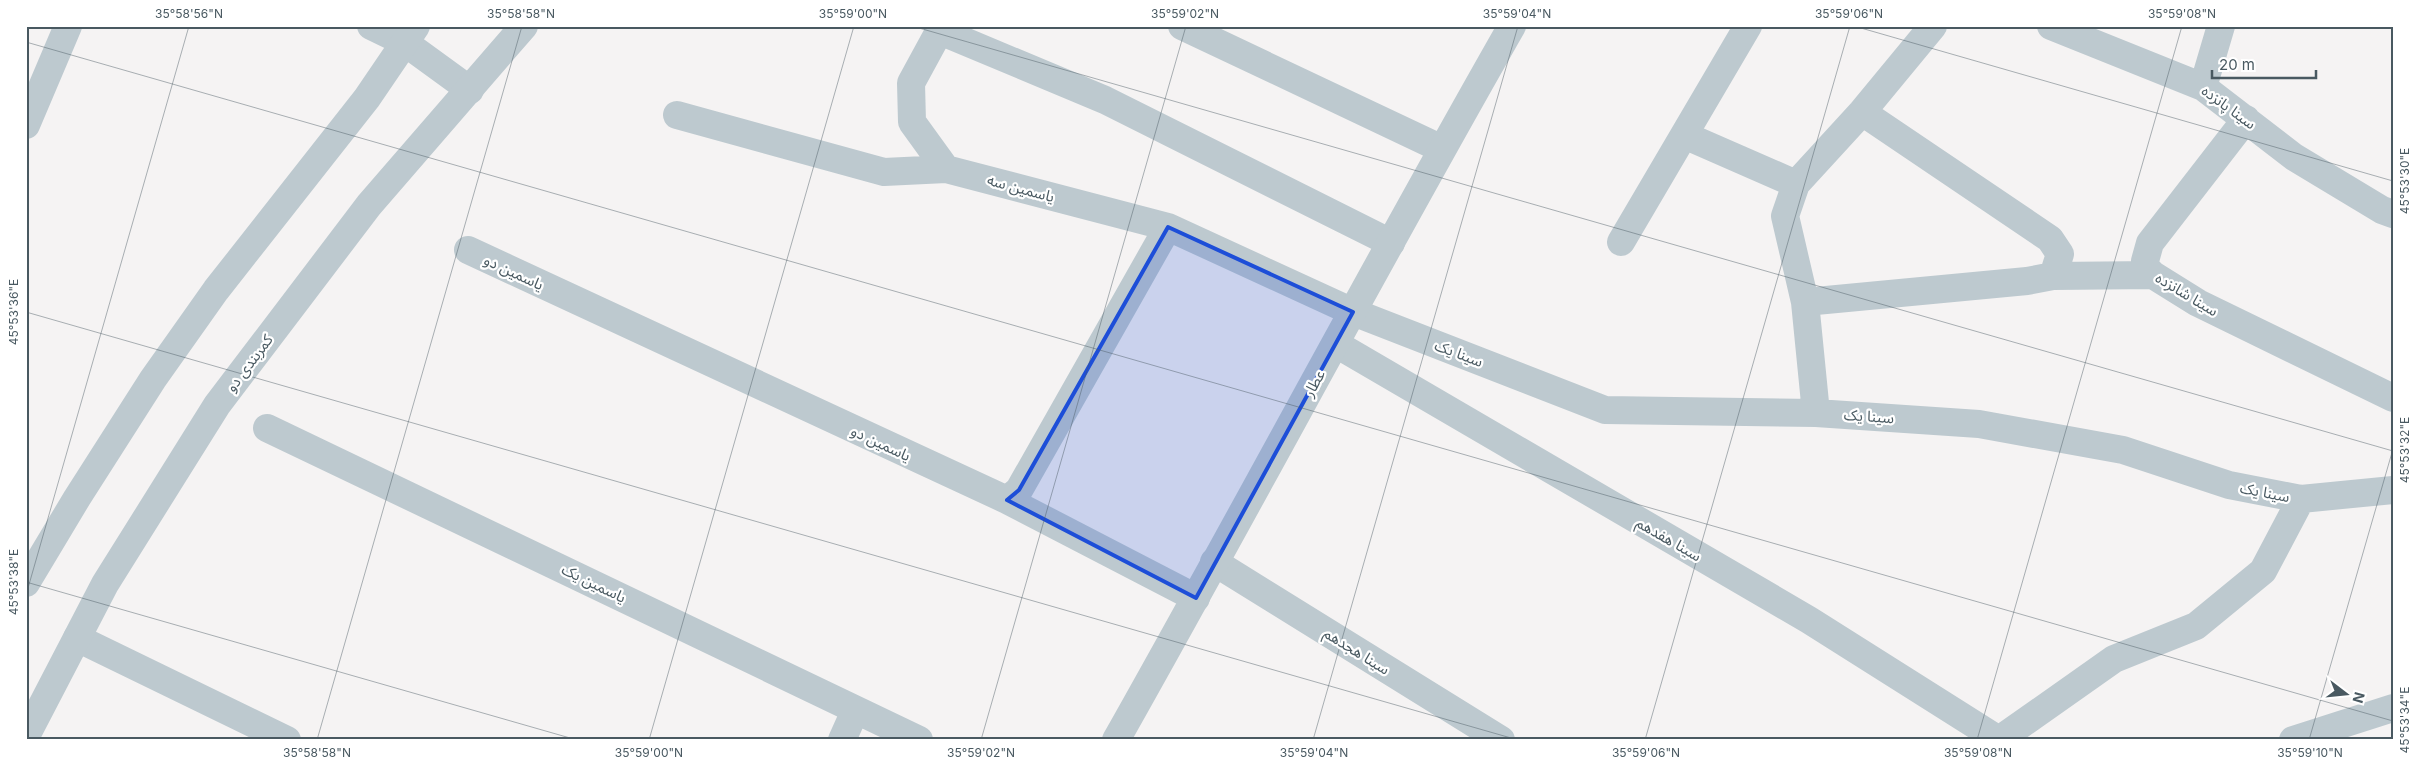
<svg xmlns="http://www.w3.org/2000/svg" width="2419" height="766" font-family="Inter,'Noto Sans Arabic',sans-serif">
<style>
.lines{fill:none;stroke-linecap:round;stroke-linejoin:round}
.minor{stroke:#bdc9cf;stroke-width:28}
.tertiary{stroke:#bdc9cf;stroke-width:28}
.marked{fill:#1d4ed8;fill-opacity:0.2;stroke:#1d4ed8;stroke-width:4;stroke-linejoin:round}
.ticks{fill:none;stroke:#495961;stroke-width:1;stroke-opacity:0.45}
.labels{text-anchor:middle;dominant-baseline:central;stroke-width:4.5;stroke-linejoin:round;paint-order:stroke}
.street-label{font-size:15px;fill:#495961;stroke:#fff}
.neatline{fill:none;stroke:#495961;stroke-width:2}
.ticks-label{font-size:12px;text-anchor:middle;fill:#495961}
</style>
<rect width="100%" height="100%" fill="#f5f3f3"/>
<g class="lines">
<path class="minor" d="M371 26 404 42 470 90
M942 26 911 83 912 122 946 169
M1182 26 1442 149
M2051 26 2203 87 2294 157 2382 210 2393 214
M940 31 1105 100 1391 243
M2203 87 2221 26
M1862 112 2050 239 2060 254 2053 276
M677 115 884 172 946 169 1168 227 1353 312 1605 410 1816 413 1979 424 2123 450 2229 485 2301 499 2393 490
M2246 119 2150 243 2145 261 2146 268 2153 275 2198 303 2393 398
M26 125 68 26
M1684 135 1796 184
M1621 242 1748 26
M468 250 1007 500 1019 490 1168 227
M1805 302 2027 281 2053 276 2153 275
M1336 344 1809 620 1999 740
M1816 413 1805 302 1785 216 1796 184 1862 112 1933 26
M267 428 919 740
M1007 500 1196 598
M1214 562 1501 740
M77 638 287 740
M842 740 855 711
M1999 740 2114 659 2196 626 2263 571 2301 499
M2293 740 2393 708"/>
<path class="tertiary" d="M26 583 77 498 153 379 216 290 367 98 416 26
M26 736 105 584 217 405 369 205 524 26
M1116 740C1250 503 1377 262 1512 26"/>
</g>
<path class="marked" d="M1168 227 1353 312 1196 598 1007 500 1019 490Z"/>
<path class="ticks" d="M912 26 2393 451M1854 26 2393 181M26 42 2393 721M26 312 1518 740M26 582 577 740M26 595 189 26M317 740 522 26M649 740 854 26M981 740 1186 26M1313 740 1518 26M1645 740 1850 26M1977 740 2182 26M2309 740 2393 449"/>
<g class="labels">
<g class="street-label">
<text transform="translate(2229 107) rotate(36)">سینا پانزده</text>
<text transform="translate(1021 188) rotate(15)">یاسمین سه</text>
<text transform="translate(514 272) rotate(25)">یاسمین دو</text>
<text transform="translate(2187 294) rotate(31)">سینا شانزده</text>
<text transform="translate(1459 353) rotate(21)">سینا یک</text>
<text transform="translate(249 363) rotate(-53)">کمربندی دو</text>
<text transform="translate(1314 383) rotate(-61)">عطار</text>
<text transform="translate(1869 416) rotate(4)">سینا یک</text>
<text transform="translate(881 443) rotate(25)">یاسمین دو</text>
<text transform="translate(2265 492) rotate(11)">سینا یک</text>
<text transform="translate(1669 539) rotate(30)">سینا هفدهم</text>
<text transform="translate(594 583) rotate(26)">یاسمین یک</text>
<text transform="translate(1357 651) rotate(32)">سینا هجدهم</text>
</g>
</g>
<rect width="2419" height="766" fill="none" stroke="#ffffff" stroke-width="55"/>
<g transform="translate(2346 694) rotate(106)" stroke="#ffffff" stroke-width="4" paint-order="stroke">
<path d="M0-4L9 19L0 12L-9 19Z" fill="#495961"/>
<text y="-8" font-size="14" font-weight="bold" text-anchor="middle" fill="#495961">N</text>
</g>
<path d="M2212 70v8h104v-8" fill="none" stroke="#495961" stroke-width="2.5"/>
<text x="2219" y="70" font-size="15" fill="#495961" stroke="#ffffff" stroke-width="4" paint-order="stroke">20 m</text>
<rect x="28" y="28" width="2364" height="710" class="neatline"/>
<g class="ticks-label">
<text x="189" y="18">35°58'56"N</text>
<text x="521" y="18">35°58'58"N</text>
<text x="853" y="18">35°59'00"N</text>
<text x="1185" y="18">35°59'02"N</text>
<text x="1517" y="18">35°59'04"N</text>
<text x="1849" y="18">35°59'06"N</text>
<text x="2182" y="18">35°59'08"N</text>
<text transform="translate(2405 181) rotate(-90)" y="4">45°53'30"E</text>
<text transform="translate(14 312) rotate(-90)" y="4">45°53'36"E</text>
<text transform="translate(2405 450) rotate(-90)" y="4">45°53'32"E</text>
<text transform="translate(14 582) rotate(-90)" y="4">45°53'38"E</text>
<text transform="translate(2405 720) rotate(-90)" y="4">45°53'34"E</text>
<text x="317" y="757">35°58'58"N</text>
<text x="649" y="757">35°59'00"N</text>
<text x="981" y="757">35°59'02"N</text>
<text x="1314" y="757">35°59'04"N</text>
<text x="1646" y="757">35°59'06"N</text>
<text x="1978" y="757">35°59'08"N</text>
<text x="2310" y="757">35°59'10"N</text>
</g>
</svg>
